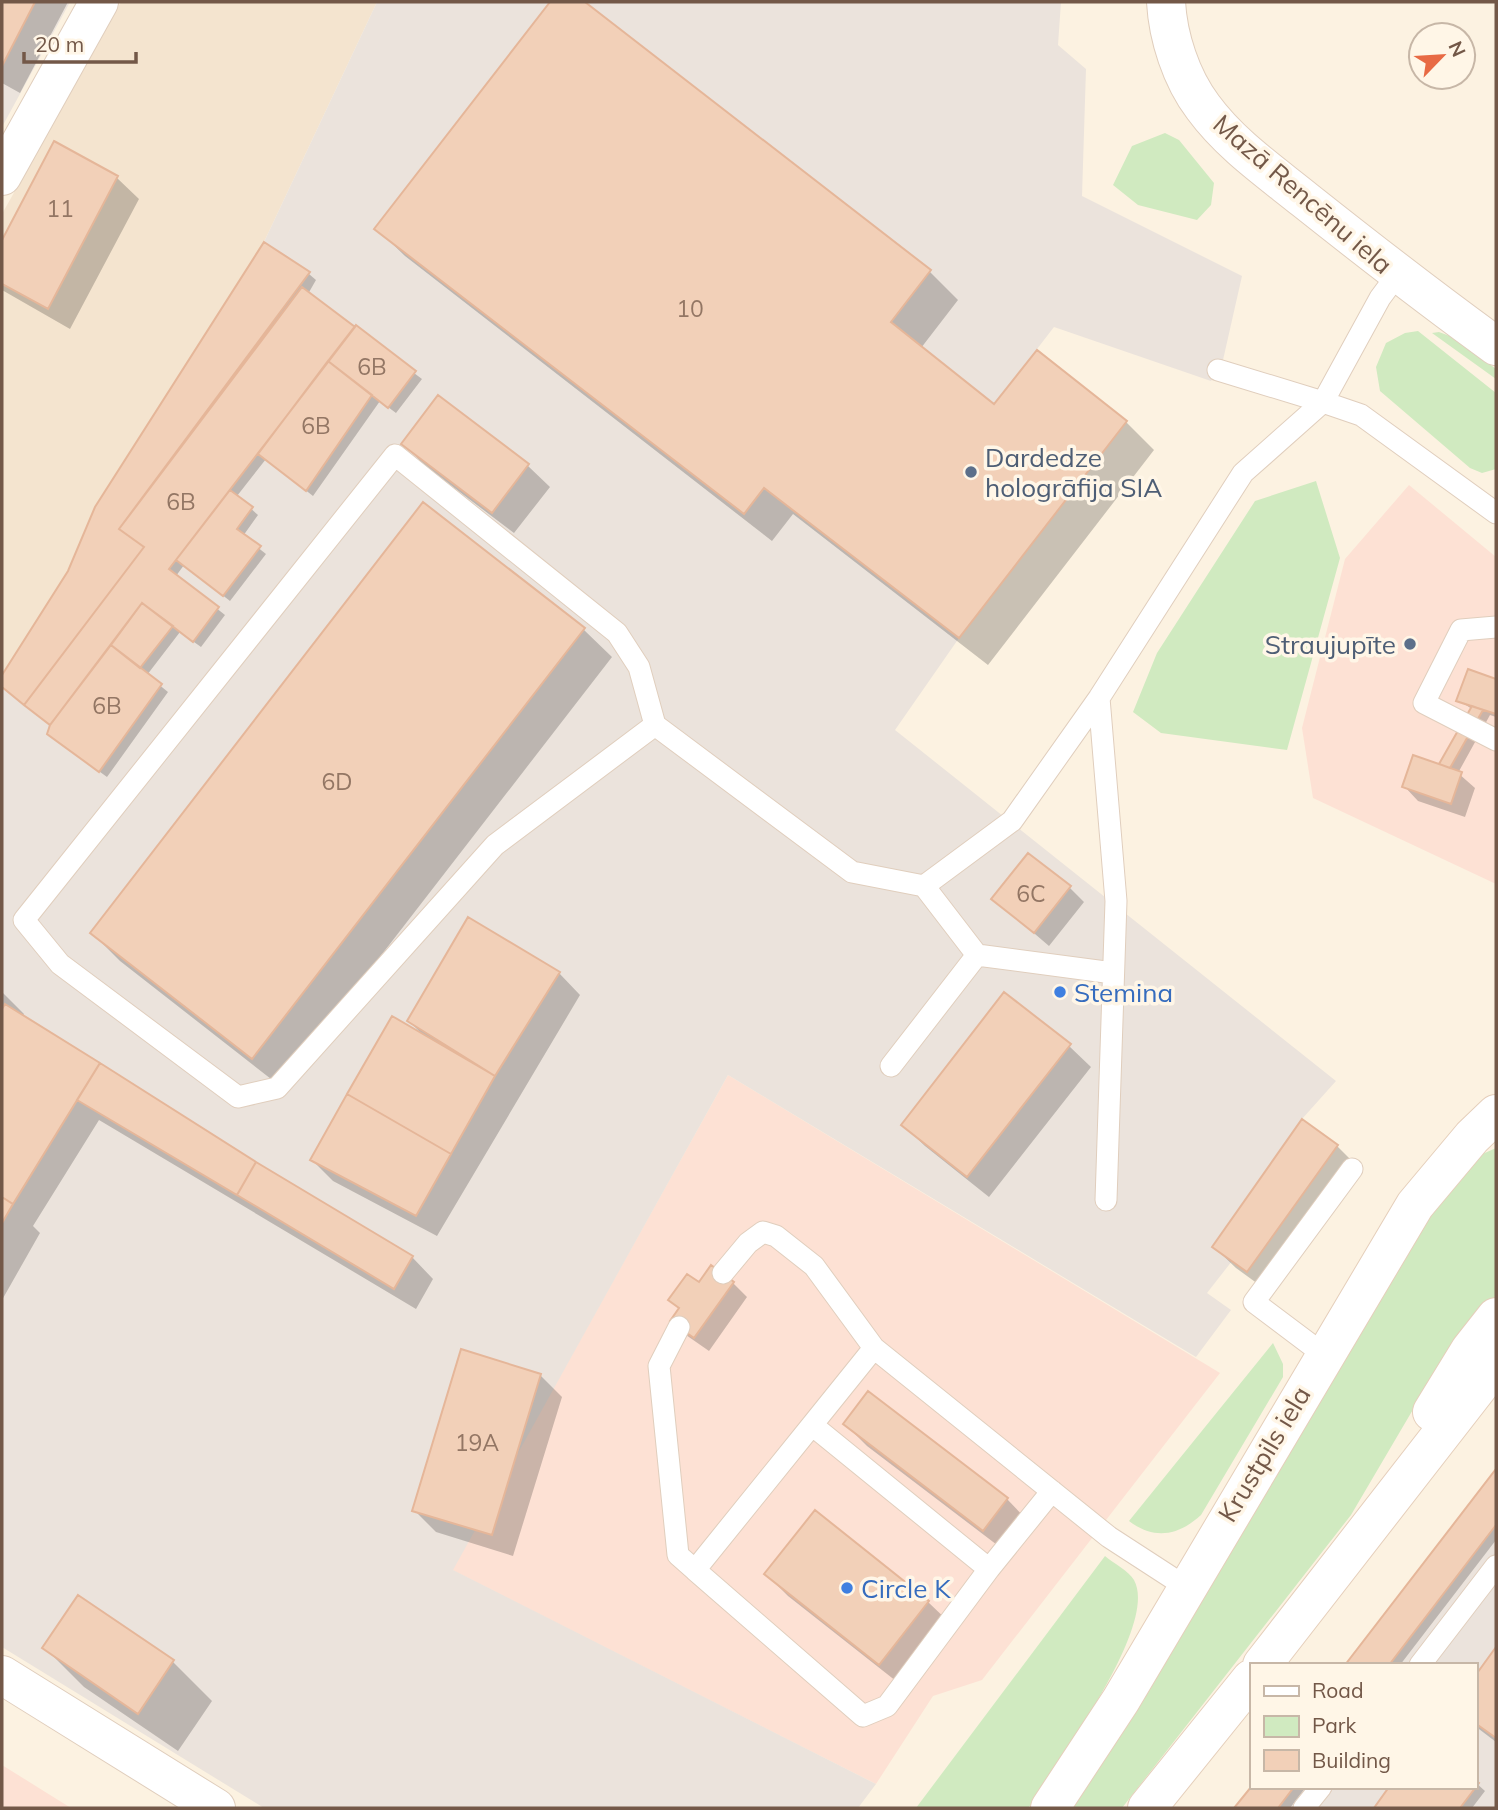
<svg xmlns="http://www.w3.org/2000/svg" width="1498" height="1810" font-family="Mulish,sans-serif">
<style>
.residential{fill:#f4e4cf}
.commercial{fill:#fde1d4}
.industrial{fill:#ebe3dc}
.green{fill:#d0eac0}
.shadow{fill:#0003}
.building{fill:#f2d0b8;stroke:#e5b699;stroke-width:2}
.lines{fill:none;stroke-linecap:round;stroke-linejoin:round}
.lane-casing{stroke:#e0cebd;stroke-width:23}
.street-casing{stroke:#e0cebd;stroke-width:40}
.secondary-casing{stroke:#e5cfbb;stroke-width:40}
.lane{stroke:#fff;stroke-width:21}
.street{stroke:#fff;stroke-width:38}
.secondary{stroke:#fff;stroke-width:38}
.service-dot{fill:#5c6f8a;stroke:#fff6e7;stroke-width:2.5}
.shop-dot{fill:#3f7fe0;stroke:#fff6e7;stroke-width:2.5}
.labels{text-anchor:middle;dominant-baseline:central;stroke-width:7;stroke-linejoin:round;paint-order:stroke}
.number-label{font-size:23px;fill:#937664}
.street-label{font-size:26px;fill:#735848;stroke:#fff6e7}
.service-label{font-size:26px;fill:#4e5e75;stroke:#fff6e7;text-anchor:start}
.shop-label{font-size:26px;fill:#366cbe;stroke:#fff6e7;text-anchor:start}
</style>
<rect width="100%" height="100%" fill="#fcf2e1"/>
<path class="residential" d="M121 2H377L264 242 95 506 68 571 2 675V214Z"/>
<path class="commercial" d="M1409 485 1496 557V884L1313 798 1302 728 1345 559Z
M728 1075 1220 1373 982 1680 933 1696 876 1784 452 1570Z
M2 1765 71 1808H2Z"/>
<path class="industrial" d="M2 2H70L2 127Z
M377 2H1061L1058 45 1086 69 1082 196 1242 276 1223 360 1211 381 1054 327 1037 349 1127 421 959 638 895 730 1336 1081 1302 1119 1232 1261 1207 1293 1231 1310 1196 1357 728 1075 453 1570 876 1784 858 1808H264L2 1647V675L68 571 95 507 264 242Z
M1496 1469V1808H1234L1251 1787H1475V1665H1345Z"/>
<path class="green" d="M1165 133 1179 140 1214 183 1211 205 1197 220 1138 205 1113 185 1132 146Z
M1418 331 1496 393V469L1482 473 1470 468 1380 391 1376 367 1386 343 1405 333Z
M1439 332 1455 338 1496 369V379L1432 333Z
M1316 481 1340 558 1287 750 1161 733 1133 712 1157 653 1255 501Z
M1496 1148V1295L1428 1384 1351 1515 1122 1808H1072L1423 1225 1478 1156Z
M1273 1343 1283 1364V1377L1201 1515C1178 1536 1154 1540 1129 1521Z
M1105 1556C1113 1563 1129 1571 1134 1580 1159 1625 1059 1758 1035 1800L1028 1808H916Z"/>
<path class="shadow" d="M2 2H68L20 93 2 83Z
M552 2H582L930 272 958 300 921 348 994 406 1126 422 1154 450 988 665 793 514 772 541 405 256 377 229Z
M55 144 117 178 139 199 70 329 2 290V243Z
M309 274 316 280 308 294 422 379 396 413 380 401 313 496 266 459 237 496 258 515 243 536 266 554 230 601 184 565 176 576 225 615 201 647 180 632 147 675 168 692 107 777 56 740 52 725 6 689 2 678 70 571Z
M438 397 528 466 550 487 514 533 424 465 403 443Z
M424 505 584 630 612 657 280 1086 120 961 92 933Z
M1469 671 1496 681V717L1490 715 1458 773 1475 788 1465 817 1418 801 1404 786 1446 768 1472 709 1458 700Z
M1069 887 1084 902 1049 946 994 899Z
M559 973 580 995 437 1236 333 1181 312 1160 423 1035 409 1021Z
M2 992 24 1014 22 1017 255 1164 412 1257 433 1279 416 1309 99 1120 33 1226 40 1233 2 1300Z
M1069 1046 1091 1067 989 1197 925 1146 903 1125Z
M1337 1146 1358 1167 1269 1292 1236 1268 1214 1247Z
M733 1283 747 1297 709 1351 686 1335 680 1310 670 1300 699 1285Z
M540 1375 562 1397 513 1556 436 1532 414 1510Z
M845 1424 1007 1499 1028 1521 1005 1551 867 1446Z
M1496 1472V1540L1400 1665H1347Z
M815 1513 928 1602 950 1623 901 1685 788 1596 766 1574Z
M79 1598 173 1662 212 1701 178 1751 84 1687 45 1648Z
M1496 1650V1742L1475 1726V1679Z
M1475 1782 1485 1791 1472 1808H1376L1392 1787H1475Z
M1253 1787H1306L1290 1808H1237Z"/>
<path class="building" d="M2 2H35L2 66Z
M550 2H585L931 270 891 322 994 404 1037 350 1127 421 959 638 764 488 744 514 374 229Z
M54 141 118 176 48 309 2 284V240Z
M264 242 310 272 119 529 144 547 24 705 2 687V675L68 571 95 507Z
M302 287 355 327 169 569 219 607 193 642 142 603 50 725 24 705 144 547 119 529Z
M356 325 416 371 388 408 328 361Z
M328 361 372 395 306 491 258 454Z
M438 395 529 464 492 513 401 444Z
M230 490 253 507 237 529 261 546 223 596 176 560Z
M423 502 585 628 252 1059 90 933Z
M142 603 173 626 140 668 111 645Z
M111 645 162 684 99 772 47 734 50 725Z
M1468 669 1496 679V714L1456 701Z
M1472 706 1483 710 1450 768 1439 764Z
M1413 755 1462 772 1451 804 1402 787Z
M1028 853 1071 886 1034 933 991 899Z
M468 917 560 972 495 1076 407 1021Z
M1004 992 1071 1044 967 1177 901 1125Z
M5 1004 100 1063 13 1204 2 1197V1009Z
M392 1016 495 1076 451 1154 347 1094Z
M100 1063 256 1162 237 1195 77 1100Z
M347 1094 451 1154 416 1216 310 1160Z
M1302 1119 1338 1145 1247 1272 1212 1247Z
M256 1162 413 1256 394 1289 237 1195Z
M2 1197 13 1204 2 1223Z
M711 1265 734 1282 694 1338 670 1321 679 1308 668 1300 687 1274 699 1282Z
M461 1349 541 1374 492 1535 412 1511Z
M868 1391 1008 1498 983 1531 843 1424Z
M1496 1469V1525L1389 1665H1345Z
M815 1510 929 1601 879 1665 764 1574Z
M78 1595 174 1660 138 1714 42 1648Z
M1496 1647V1738L1475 1723V1676Z
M1475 1780 1479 1783 1460 1808H1374L1389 1787H1475Z
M1251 1787H1294L1278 1808H1234Z"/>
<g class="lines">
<defs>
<path id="lane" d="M1397 275 1380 298 1323 402 1361 415 1496 513
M1218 370 1323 402
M1496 627 1461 630 1424 703 1496 740
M1099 698 1116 901 1106 1200
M655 725 495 845 277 1088 238 1097 60 964 24 920 395 455 617 633 639 667 655 725 852 872 924 886 1012 821 1099 698 1243 473 1323 402
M924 886 977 955 1113 973
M891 1066 977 955
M723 1273 748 1243 763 1232 776 1236 814 1266 874 1348 1109 1537 1186 1587
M679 1327 659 1366 678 1555 695 1570
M1323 1354 1254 1302 1352 1169
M812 1425 874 1348
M989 1569 812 1425 695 1570 863 1716 887 1706 989 1569 1052 1491
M1420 1665 1496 1566
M1304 1808 1321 1787"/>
<path id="street" d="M1166 2C1168 37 1181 78 1203 107 1230 144 1269 171 1305 200 1368 250 1431 299 1496 346
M2 176 99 2
M2 1675 216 1808"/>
<path id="secondary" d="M1432 1412 1470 1350 1496 1317
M1262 1665 1496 1364
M1050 1808 1121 1700 1415 1205 1472 1137 1496 1114
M1147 1808 1251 1679"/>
</defs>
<use href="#lane" class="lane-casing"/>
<use href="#street" class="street-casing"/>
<use href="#secondary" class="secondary-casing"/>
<use href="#lane" class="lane"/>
<use href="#street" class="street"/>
<use href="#secondary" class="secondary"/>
</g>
<g class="service-dot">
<circle cx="971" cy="472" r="7"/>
<circle cx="1410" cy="644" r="7"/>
</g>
<g class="shop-dot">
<circle cx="1060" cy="992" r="7"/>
<circle cx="847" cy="1588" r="7"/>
</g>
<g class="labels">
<g class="number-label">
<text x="60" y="208">11</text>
<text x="690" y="308">10</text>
<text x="372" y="366">6B</text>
<text x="316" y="425">6B</text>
<text x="181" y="501">6B</text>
<text x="107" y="705">6B</text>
<text x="337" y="781">6D</text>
<text x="1031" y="893">6C</text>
<text x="477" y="1442">19A</text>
</g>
<g class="street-label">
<text transform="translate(1303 194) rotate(41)">Mazā Rencēnu iela</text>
<text transform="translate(1264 1454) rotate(-59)">Krustpils iela</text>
</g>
<g class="service-label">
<text x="985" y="457">Dardedze<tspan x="985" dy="30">hologrāfija SIA</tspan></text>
<text x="1396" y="644" text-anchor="end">Straujupīte</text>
</g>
<g class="shop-label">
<text x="1074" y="992">Stemina</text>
<text x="861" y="1588">Circle K</text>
</g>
</g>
<rect width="1498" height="1810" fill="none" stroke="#735848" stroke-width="7"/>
<rect x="1250" y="1663" width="228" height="126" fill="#fff6e7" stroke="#c7b7a7" stroke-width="2"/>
<rect x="1264" y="1686" width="35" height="10" fill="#ffffff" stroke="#c7b7a7" stroke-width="2"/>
<text x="1312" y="1698" font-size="21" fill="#735848">Road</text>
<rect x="1264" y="1716" width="35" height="21" fill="#d0eac0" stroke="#c7b7a7" stroke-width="2"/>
<text x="1312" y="1733" font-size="21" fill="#735848">Park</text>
<rect x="1264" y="1750" width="35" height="21" fill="#f2d0b8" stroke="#c7b7a7" stroke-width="2"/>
<text x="1312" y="1768" font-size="21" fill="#735848">Building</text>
<g transform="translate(1442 56) rotate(65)"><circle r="33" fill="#fff6e7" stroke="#c7b7a7" stroke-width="2"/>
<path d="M0-5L12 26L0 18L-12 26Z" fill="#e86a44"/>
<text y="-10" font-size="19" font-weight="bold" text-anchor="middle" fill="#735848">N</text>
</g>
<path d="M24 52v10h112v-10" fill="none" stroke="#735848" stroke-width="3.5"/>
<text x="35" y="52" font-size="21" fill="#735848" stroke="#fff6e7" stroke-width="5" paint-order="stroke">20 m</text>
</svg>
